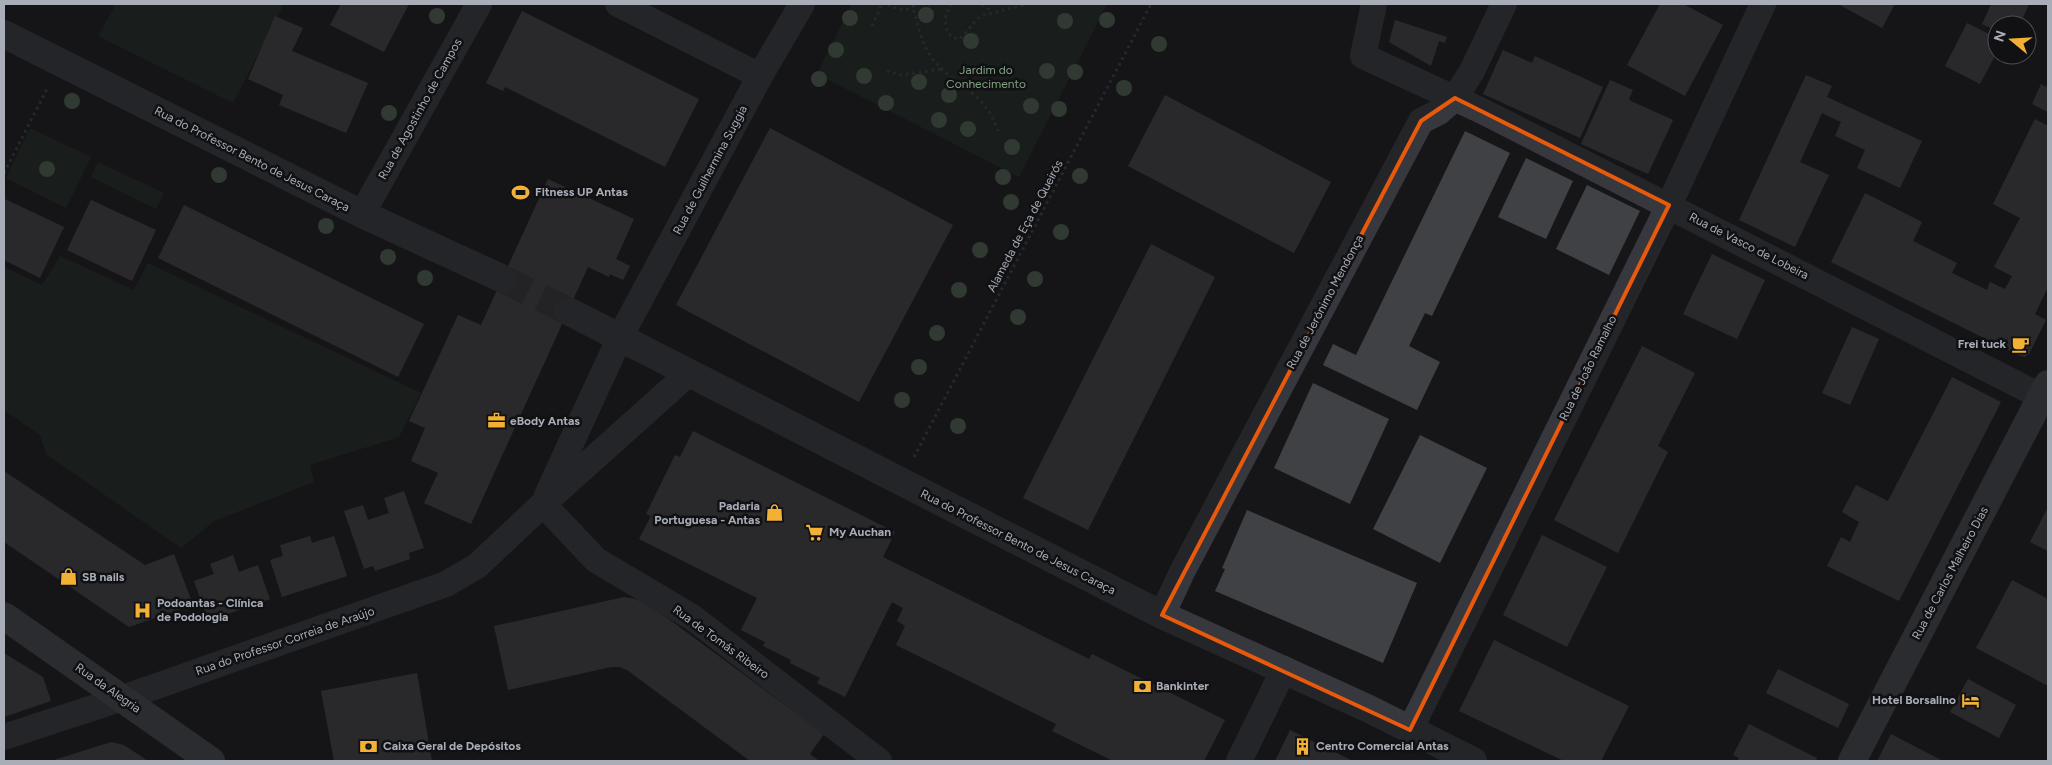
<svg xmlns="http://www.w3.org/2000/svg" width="2052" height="765" font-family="Figtree,sans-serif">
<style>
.green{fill:#1e261f}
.building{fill:#404145}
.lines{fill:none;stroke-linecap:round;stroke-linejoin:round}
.tertiary-tunnel{stroke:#333438;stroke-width:28;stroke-dasharray:28 14;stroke-linecap:butt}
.path{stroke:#3d3f44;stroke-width:3;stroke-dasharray:2.5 4;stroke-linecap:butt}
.minor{stroke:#37383d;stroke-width:26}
.tertiary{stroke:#37383d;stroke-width:28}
.secondary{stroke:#45474d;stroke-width:28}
.tree{fill:#506452}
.marked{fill:none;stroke:#e8590c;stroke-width:4;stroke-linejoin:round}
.labels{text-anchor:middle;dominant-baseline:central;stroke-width:5;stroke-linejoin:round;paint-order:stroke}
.park-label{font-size:12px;fill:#7fa381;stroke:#111113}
.street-label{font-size:12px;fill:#a8adb8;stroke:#111113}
.poi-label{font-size:12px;font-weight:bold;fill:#a8adb8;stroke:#111113;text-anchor:start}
</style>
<rect width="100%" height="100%" fill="#161618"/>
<path class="green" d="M116 4H284L233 103 98 36Z
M852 4H1107L1019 177 817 74Z
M30 128 91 157 66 208 6 178Z
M98 162 164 193 156 209 91 177Z
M60 256 134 290 148 263 421 393 399 437 310 465 314 482 214 521 181 548 46 454 40 435 4 410V267L42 285Z"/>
<path class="building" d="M341 4H409L384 52 330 25Z
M1660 4H1683L1723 25 1685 96 1627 65Z
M1838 4H1895L1882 28Z
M1991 4H2029L2020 25H1997V31L1982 24Z
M522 11 699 99 665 167 505 87 503 91 486 83Z
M275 16 303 28 292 51 368 83 346 133 279 105 283 95 248 79Z
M1395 20 1447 37 1445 43 1439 41 1431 66 1389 42Z
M1967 23 1997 38V52L1980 84 1945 66Z
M1503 50 1532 63 1535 56 1603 87 1580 138 1483 94Z
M1806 75 1832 86 1827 97 1922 141 1900 188 1857 168 1865 150 1835 136 1841 122 1822 113 1800 162 1829 175 1795 247 1739 220Z
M1610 80 1633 90 1629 99 1631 101 1673 120 1648 174 1581 144Z
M2048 82V112L2032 104 2041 84 2046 87Z
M1165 95 1331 182 1294 253 1128 166Z
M2035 119 2048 126V287L2035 314 2046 320 2029 354 2025 357 2020 356 1831 262 1865 193 1922 222 1913 241 1957 263 1952 273 1987 290 1990 282 2005 289 2012 276 1994 267 2020 218 1993 204Z
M770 128 953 225 859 402 676 305Z
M1465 131 1510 153 1432 316 1425 313 1409 346 1440 362 1417 410 1323 365 1333 344 1356 355Z
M1526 158 1573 181 1546 239 1498 217Z
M548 179 634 219 616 259 630 266 623 280 610 274 609 277 588 267 471 524 424 503 438 473 411 461 425 428 409 421 458 315 481 325Z
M1587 185 1640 211 1609 275 1556 249Z
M5 199 64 227 40 278 4 260Z
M91 200 156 230 132 281 67 250Z
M184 205 424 324 398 377 158 258Z
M1151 244 1215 277 1088 530 1023 498Z
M1712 254 1765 280 1737 339 1683 314Z
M1852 327 1879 339 1850 405 1822 393Z
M1642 346 1695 373 1658 446 1668 452 1618 553 1554 520Z
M1952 377 2001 402 1899 601 1827 566 1841 537 1850 542 1859 522 1842 512 1856 485 1888 501Z
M1313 383 1389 419 1350 504 1274 468Z
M693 431 895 532 883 557 1089 659 1092 654 1225 720 1204 761H1113L1052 731 1056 724 896 645 905 626 897 621 903 608 892 602 845 697 817 683 820 678 790 663 791 660 763 646 765 642 741 630 757 598 639 539 651 516 646 514 675 455 680 457Z
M1420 435 1487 468 1440 563 1373 529Z
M4 471 145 565 174 554 193 605 129 627 4 542Z
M404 491 424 548 409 553 410 559 375 571 373 566 364 569 344 511 363 505 368 520 389 513 384 498Z
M2048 507V551L2030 542Z
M1247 510 1417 583 1383 663 1215 591 1225 569 1222 568Z
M1542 535 1607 567 1567 647 1503 615Z
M310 536 312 543 334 536 347 576 282 597 270 560 283 556 280 545Z
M233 555 239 572 258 565 270 599 208 621 194 581 214 574 210 564Z
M2012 580 2048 599V686L1976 648Z
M624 597 635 599 645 603 666 617 824 734 810 754 819 761H750L627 670 619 667H611L508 690 494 626Z
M1494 640 1629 706 1601 761H1564L1459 711Z
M4 653 43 677 51 701 4 717Z
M1778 669 1849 704 1838 728 1766 693Z
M417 673 432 761H334L321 691Z
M1968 679 2016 705 1999 738 1950 712Z
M1749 724 1817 758 1816 761H1737L1739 758 1733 755Z
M1290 730 1353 761H1275Z
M1891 734 1943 761H1877Z
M111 742 124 745 148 761H51Z"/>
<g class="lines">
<path class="tertiary-tunnel" d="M503 279 568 311"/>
<path class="path" d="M888 4C897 10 908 13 916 4
M914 4 913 8C918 25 921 43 932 58 955 88 983 88 998 131
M952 4C942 15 942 38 960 39L978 18 984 15 1029 4
M982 4 992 12
M872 26 882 4
M887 71 900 75 942 69
M4 173 47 89
M914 457 1151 4"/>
<path class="minor" d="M618 4 760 76
M1374 4 1363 56 1482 111 2042 397
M362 214 479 4
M547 495 620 337 760 76 802 4
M543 504 596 560 692 617 879 761
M1162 615 1182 572 1421 121 1439 112 1455 98 1472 71 1504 4
M1410 730 1669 205 1763 4
M4 737 123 698 446 584 477 566 543 504 689 373
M1239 761 1284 669"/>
<path class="tertiary" d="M4 34 362 214 503 279
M568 311 1162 615 1367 708 1473 761"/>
<path class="secondary" d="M4 616 211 761
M1852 761 2048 384"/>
</g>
<g class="tree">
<circle cx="926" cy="15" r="8"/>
<circle cx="437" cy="16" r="8"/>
<circle cx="850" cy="18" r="8"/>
<circle cx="1107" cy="20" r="8"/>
<circle cx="1065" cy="21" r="8"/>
<circle cx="971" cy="41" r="8"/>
<circle cx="1159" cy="44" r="8"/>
<circle cx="836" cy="50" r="8"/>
<circle cx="1047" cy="71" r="8"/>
<circle cx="1075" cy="72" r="8"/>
<circle cx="864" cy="76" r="8"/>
<circle cx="819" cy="79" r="8"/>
<circle cx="919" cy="82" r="8"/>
<circle cx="1124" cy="88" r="8"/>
<circle cx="949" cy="95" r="8"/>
<circle cx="72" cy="101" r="8"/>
<circle cx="886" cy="103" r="8"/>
<circle cx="1031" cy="106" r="8"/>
<circle cx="1059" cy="109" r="8"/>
<circle cx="389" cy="113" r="8"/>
<circle cx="939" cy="120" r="8"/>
<circle cx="968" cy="129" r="8"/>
<circle cx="1012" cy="147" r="8"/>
<circle cx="47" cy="169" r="8"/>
<circle cx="219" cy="175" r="8"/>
<circle cx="1080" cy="176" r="8"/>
<circle cx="1003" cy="177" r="8"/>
<circle cx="1011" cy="202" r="8"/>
<circle cx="326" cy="226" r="8"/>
<circle cx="1061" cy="232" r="8"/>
<circle cx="980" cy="250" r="8"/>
<circle cx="388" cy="257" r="8"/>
<circle cx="425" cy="278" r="8"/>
<circle cx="1035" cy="279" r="8"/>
<circle cx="959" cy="290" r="8"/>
<circle cx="1018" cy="317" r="8"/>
<circle cx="937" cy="333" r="8"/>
<circle cx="919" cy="367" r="8"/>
<circle cx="902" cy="400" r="8"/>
<circle cx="958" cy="426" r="8"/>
</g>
<path d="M0 0H2052V765H0ZM1455 98 1669 205 1410 730 1162 615 1421 121Z" fill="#161618" fill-opacity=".55" fill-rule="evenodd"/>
<path class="marked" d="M1455 98 1669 205 1410 730 1162 615 1421 121Z"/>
<defs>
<symbol id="stadium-bare" viewBox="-9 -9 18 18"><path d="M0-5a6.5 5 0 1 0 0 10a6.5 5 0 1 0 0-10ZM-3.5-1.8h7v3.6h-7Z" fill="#f2b134" stroke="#111113" stroke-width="2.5" paint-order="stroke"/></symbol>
<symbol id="cafe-bare" viewBox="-9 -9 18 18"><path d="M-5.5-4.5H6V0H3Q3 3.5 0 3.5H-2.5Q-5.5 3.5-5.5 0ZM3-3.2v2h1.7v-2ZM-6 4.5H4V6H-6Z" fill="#f2b134" stroke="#111113" stroke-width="2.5" paint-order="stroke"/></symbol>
<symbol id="office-bare" viewBox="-9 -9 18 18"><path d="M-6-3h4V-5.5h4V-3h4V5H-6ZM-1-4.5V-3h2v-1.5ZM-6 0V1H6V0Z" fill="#f2b134" stroke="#111113" stroke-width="2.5" paint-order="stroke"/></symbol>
<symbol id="shop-bare" viewBox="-9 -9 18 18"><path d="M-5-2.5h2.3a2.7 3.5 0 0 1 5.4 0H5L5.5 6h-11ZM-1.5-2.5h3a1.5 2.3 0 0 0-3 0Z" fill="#f2b134" stroke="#111113" stroke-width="2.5" paint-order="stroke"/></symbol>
<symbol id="supermarket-bare" viewBox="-9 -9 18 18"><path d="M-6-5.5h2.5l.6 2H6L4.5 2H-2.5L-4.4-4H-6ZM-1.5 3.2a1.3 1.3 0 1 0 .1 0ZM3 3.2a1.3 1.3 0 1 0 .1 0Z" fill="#f2b134" stroke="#111113" stroke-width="2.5" paint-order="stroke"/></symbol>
<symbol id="hospital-bare" viewBox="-9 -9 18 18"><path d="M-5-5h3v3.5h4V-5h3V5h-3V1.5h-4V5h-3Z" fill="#f2b134" stroke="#111113" stroke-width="2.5" paint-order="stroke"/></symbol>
<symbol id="bank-bare" viewBox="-9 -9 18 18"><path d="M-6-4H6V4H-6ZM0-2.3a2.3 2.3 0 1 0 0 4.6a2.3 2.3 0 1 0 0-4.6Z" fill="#f2b134" stroke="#111113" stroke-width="2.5" paint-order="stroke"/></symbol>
<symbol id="hotel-bare" viewBox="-9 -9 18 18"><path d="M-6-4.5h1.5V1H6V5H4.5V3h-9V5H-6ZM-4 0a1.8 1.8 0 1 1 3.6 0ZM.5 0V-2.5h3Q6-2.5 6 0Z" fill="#f2b134" stroke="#111113" stroke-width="2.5" paint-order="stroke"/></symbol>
<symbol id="building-bare" viewBox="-9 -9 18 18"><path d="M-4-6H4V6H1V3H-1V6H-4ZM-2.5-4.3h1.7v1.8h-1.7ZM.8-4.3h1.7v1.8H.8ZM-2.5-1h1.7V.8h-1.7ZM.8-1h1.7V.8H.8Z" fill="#f2b134" stroke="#111113" stroke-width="2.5" paint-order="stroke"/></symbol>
</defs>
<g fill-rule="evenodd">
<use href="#stadium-bare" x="508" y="180" width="25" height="25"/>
<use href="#cafe-bare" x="2008" y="332" width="25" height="25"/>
<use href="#office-bare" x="484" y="408" width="25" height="25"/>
<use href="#shop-bare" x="762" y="500" width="25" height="25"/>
<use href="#supermarket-bare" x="802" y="520" width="25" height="25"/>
<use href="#shop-bare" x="56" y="564" width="25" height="25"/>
<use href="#hospital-bare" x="130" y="598" width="25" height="25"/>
<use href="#bank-bare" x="1130" y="674" width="25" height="25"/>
<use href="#hotel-bare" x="1958" y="688" width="25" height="25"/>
<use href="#bank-bare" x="356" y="734" width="25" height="25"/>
<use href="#building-bare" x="1290" y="734" width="25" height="25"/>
</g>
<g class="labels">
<g class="park-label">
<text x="986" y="70">Jardim do<tspan x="986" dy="14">Conhecimento</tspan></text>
</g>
<g class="street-label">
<text transform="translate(420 109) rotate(-61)">Rua de Agostinho de Campos</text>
<text transform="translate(252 159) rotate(27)">Rua do Professor Bento de Jesus Caraça</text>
<text transform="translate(710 170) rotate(-62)">Rua de Guilhermina Suggia</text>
<text transform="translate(1025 226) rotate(-62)">Alameda de Eça de Queirós</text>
<text transform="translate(1749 246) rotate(27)">Rua de Vasco de Lobeira</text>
<text transform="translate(1325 302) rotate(-62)">Rua de Jerónimo Mendonça</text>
<text transform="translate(1588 368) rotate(-64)">Rua de João Ramalho</text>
<text transform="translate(1018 542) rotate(27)">Rua do Professor Bento de Jesus Caraça</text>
<text transform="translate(1950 573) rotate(-62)">Rua de Carlos Malheiro Dias</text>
<text transform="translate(285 641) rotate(-19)">Rua do Professor Correia de Araújo</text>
<text transform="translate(721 642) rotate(36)">Rua de Tomás Ribeiro</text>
<text transform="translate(108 688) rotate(35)">Rua da Alegria</text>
</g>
<g class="poi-label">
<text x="535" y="192">Fitness UP Antas</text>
<text x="2006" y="344" text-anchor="end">Frei tuck</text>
<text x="510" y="421">eBody Antas</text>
<text x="760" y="506" text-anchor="end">Padaria<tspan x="760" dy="14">Portuguesa - Antas</tspan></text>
<text x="829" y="532">My Auchan</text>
<text x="82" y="577">SB nails</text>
<text x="157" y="603">Podoantas - Clínica<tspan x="157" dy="14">de Podologia</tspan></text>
<text x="1156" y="686">Bankinter</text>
<text x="1956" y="700" text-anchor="end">Hotel Borsalino</text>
<text x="383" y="746">Caixa Geral de Depósitos</text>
<text x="1316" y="746">Centro Comercial Antas</text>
</g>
</g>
<rect width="2052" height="765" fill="none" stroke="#a8adb8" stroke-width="10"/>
<g transform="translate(2012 40) rotate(288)"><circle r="24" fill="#111113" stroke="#4d4f55"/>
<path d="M0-4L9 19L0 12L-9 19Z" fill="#f2b134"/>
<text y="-8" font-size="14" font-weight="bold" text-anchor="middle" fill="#a8adb8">N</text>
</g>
</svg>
